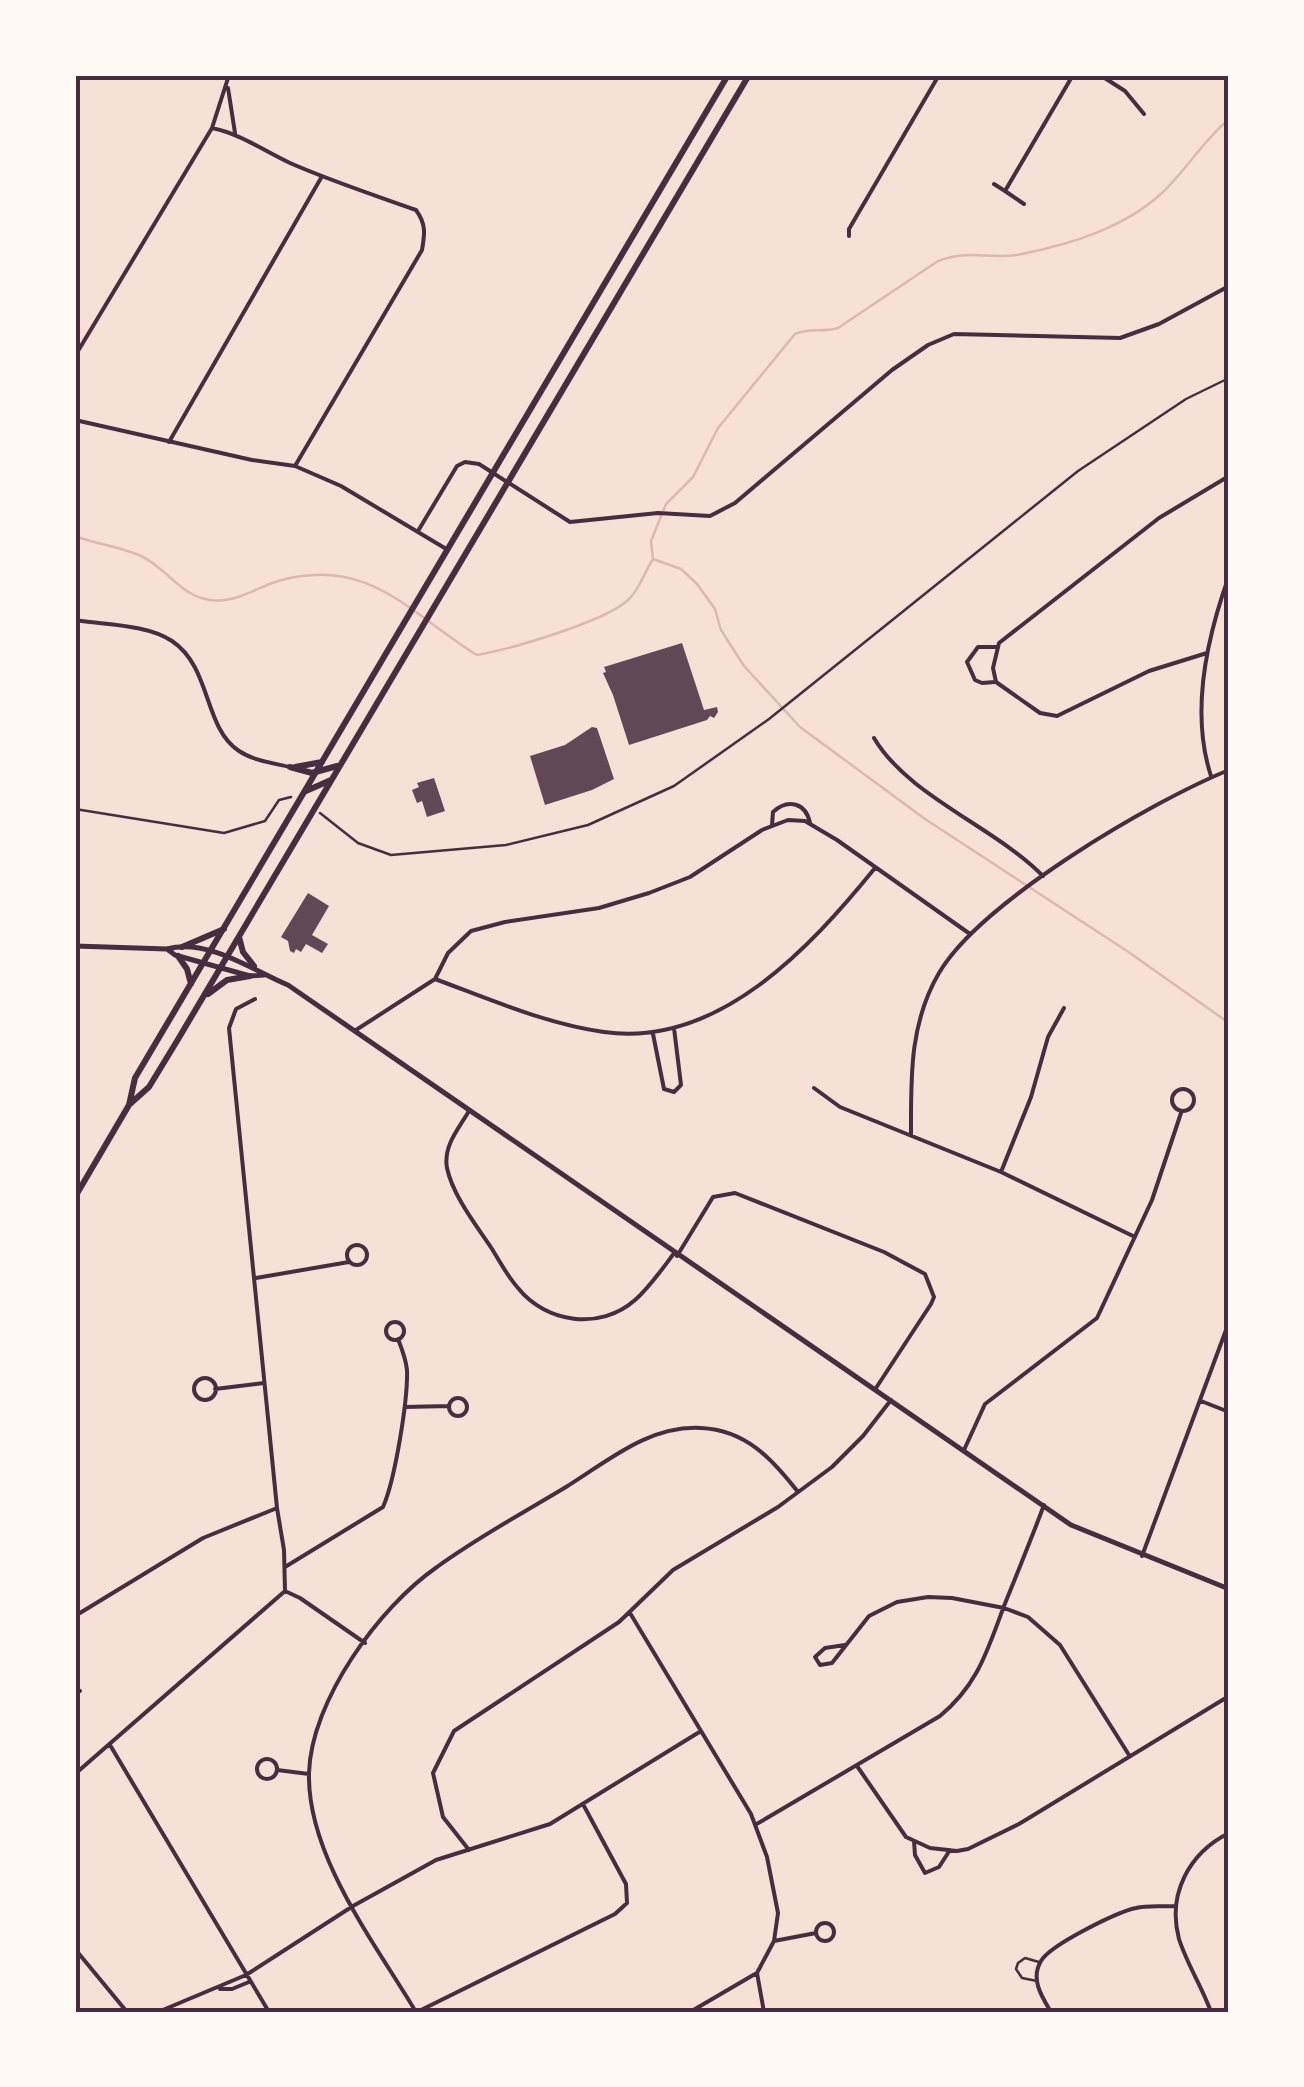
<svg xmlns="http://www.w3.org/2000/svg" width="1304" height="2087" font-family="'Open Sans',sans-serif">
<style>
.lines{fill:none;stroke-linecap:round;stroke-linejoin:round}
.stream{stroke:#dcb8b0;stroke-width:2.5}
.building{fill:#644757}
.path{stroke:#4a2c40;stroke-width:2.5}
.service{stroke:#4a2c40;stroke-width:2.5}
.minor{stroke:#4a2c40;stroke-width:4}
.tertiary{stroke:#4a2c40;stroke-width:5}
.primary{stroke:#4a2c40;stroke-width:6}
.neatline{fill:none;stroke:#4a2c40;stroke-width:4}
</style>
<rect width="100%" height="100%" fill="#f7e1d7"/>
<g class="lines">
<path class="stream" d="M75 536C96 544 121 547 141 556 165 567 179 593 205 599 232 606 253 589 278 581 368 555 409 613 477 655 511 649 604 622 628 600 639 591 645 571 653 559L681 569 697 584 715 609 721 630 744 666 800 727 925 819 1127 951 1229 1023
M653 559 651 541 666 504 693 477 718 428 795 334C809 327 823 333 838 328L938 261C972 248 991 261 1022 254 1071 244 1124 228 1162 193 1186 170 1203 141 1229 119"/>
</g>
<path class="building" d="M682 643 704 710 717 707 718 712 714 718 710 716 707 720 629 745 613 695 603 673 606 672 604 667Z
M592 727 597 728 614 779 592 790 545 805 530 756 565 745Z
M434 778 445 811 427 817 422 801 417 803 412 790 419 787 417 783Z
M308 893 329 906 312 935 328 944 322 953 306 944 301 952 296 949 294 953 290 951 288 941 281 937Z"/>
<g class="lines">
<path class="path" d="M75 809 224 833 265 821 279 800 291 797
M320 813 358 843 391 855 506 845 588 825 674 786 769 719 1078 471 1186 399 1229 378"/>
<path class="service" d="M1037 1981 1022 1978 1016 1969 1018 1963 1025 1958 1039 1962"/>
<path class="minor" d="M1100 75 1125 91 1144 114
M228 88 235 133
M212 128C241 134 264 151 290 163 331 181 374 195 416 210 426 224 425 233 422 250L295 466
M994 184 1005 191
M1024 204 1005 191 1073 75
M849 236V229L939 75
M75 356 212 128 229 75
M75 420 252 460 295 466 341 486 448 550
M169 442 321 178
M418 531 457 466 465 462 479 464 570 522 658 513 710 516 735 503 892 370 928 345 954 334 1120 338 1159 324 1229 286
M75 620C104 625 147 624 172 641 212 668 203 727 239 751 254 761 273 763 290 767
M1207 653 1149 671 1057 716 1040 713 996 682 993 668 999 643 1159 518 1229 476
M995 682 982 683 975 680 967 662 978 647H998
M874 738C908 796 995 827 1043 876
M1211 776C1190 712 1207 637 1229 576
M772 825 773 812C788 798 806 803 810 823
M1226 910 1229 908
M435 979 448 953 471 931 505 922 599 908 649 893 690 877 762 830 788 820 805 821 837 840 970 934
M356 1030 435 979C489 999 546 1024 604 1032 718 1048 810 948 875 868
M653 1034 664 1089 674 1092 681 1085 674 1028
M814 1088 840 1107 1001 1172 1135 1237
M1172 1100a11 11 0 1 1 22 0a11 11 0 1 1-22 0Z
M469 1111C459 1128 443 1146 447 1168 453 1196 476 1225 492 1249 500 1262 508 1277 518 1288 546 1323 600 1331 635 1300 650 1287 662 1269 675 1252
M911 1135C911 1079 909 1024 939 973 980 902 1152 801 1229 770
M1001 1172 1031 1097 1048 1037 1064 1008
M347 1255a10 10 0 1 1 20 0a10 10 0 1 1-20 0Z
M677 1256 713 1197 735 1193 884 1252 925 1274 934 1297 931 1304 876 1388
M256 1278 349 1262
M386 1331a9 9 0 1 1 18 0a9 9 0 1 1-18 0Z
M194 1389a11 11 0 1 1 22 0a11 11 0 1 1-22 0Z
M215 1389 264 1383
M449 1407a9 9 0 1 1 18 0a9 9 0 1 1-18 0Z
M1201 1401 1229 1412
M405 1407 449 1406
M964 1450 985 1404 1097 1318 1152 1200 1181 1113
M1142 1556 1229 1322
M285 1567 383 1507C395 1480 408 1400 407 1370 406 1360 402 1349 398 1339
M285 1591 300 1598 365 1643
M630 1613 751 1814 767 1857 778 1913 774 1941 757 1973 764 2012
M75 1616 203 1538 277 1508
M845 1645 825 1648 815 1657 820 1665 832 1663 869 1616 897 1602 928 1597 952 1598 1004 1608 1028 1617 1060 1645 1129 1755
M75 1688 80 1691
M110 1745 269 2012
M257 1769a10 10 0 1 1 20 0a10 10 0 1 1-20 0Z
M857 1766 906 1837 930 1848 957 1851 968 1849 1019 1824 1229 1696
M277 1770 309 1774
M75 1774 285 1591 284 1550 277 1508 229 1028 236 1009 255 999
M755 1825 940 1716C980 1683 988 1647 1006 1601 1019 1569 1032 1537 1044 1505
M914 1841 915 1855 925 1873 939 1867 950 1850
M469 1850 443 1817 433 1773 454 1731 619 1622 673 1570 778 1507 832 1467 863 1436 891 1400
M816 1932a9 9 0 1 1 18 0a9 9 0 1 1-18 0Z
M774 1941 816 1933
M75 1949 127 2012
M220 1989H232L249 1982
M127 2012H142
M158 2012 246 1975 353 1906 436 1860 550 1824 701 1731
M416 2012C375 1943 307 1856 309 1773 311 1701 379 1607 437 1567 478 1537 523 1513 566 1487 608 1461 649 1425 701 1428 746 1430 772 1459 798 1492
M417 2012 615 1914 627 1903 626 1884 584 1806
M690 2012 755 1974
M1051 2012C1042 1997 1030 1979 1041 1961 1050 1945 1117 1912 1136 1908 1148 1905 1162 1907 1175 1906
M1211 2012C1202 1987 1187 1964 1179 1939 1167 1894 1189 1853 1229 1833"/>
<path class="tertiary" d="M75 946 167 949C208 938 252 970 288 985L1071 1525 1229 1589
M167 949 175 955 250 976 264 975"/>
<path class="primary" d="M290 767 312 773 337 766
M295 767 322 762
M306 791 331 780
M239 937 243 952 254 966
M182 947 224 929
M178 956 187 969 191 984
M208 994 227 980 250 976
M130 1104 149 1087 177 1041 749 75
M75 1197 129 1105 135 1078 728 75"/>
</g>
<rect width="1304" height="2087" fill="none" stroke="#fffaf5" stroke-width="155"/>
<rect x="78" y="78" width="1148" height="1932" class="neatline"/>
</svg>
